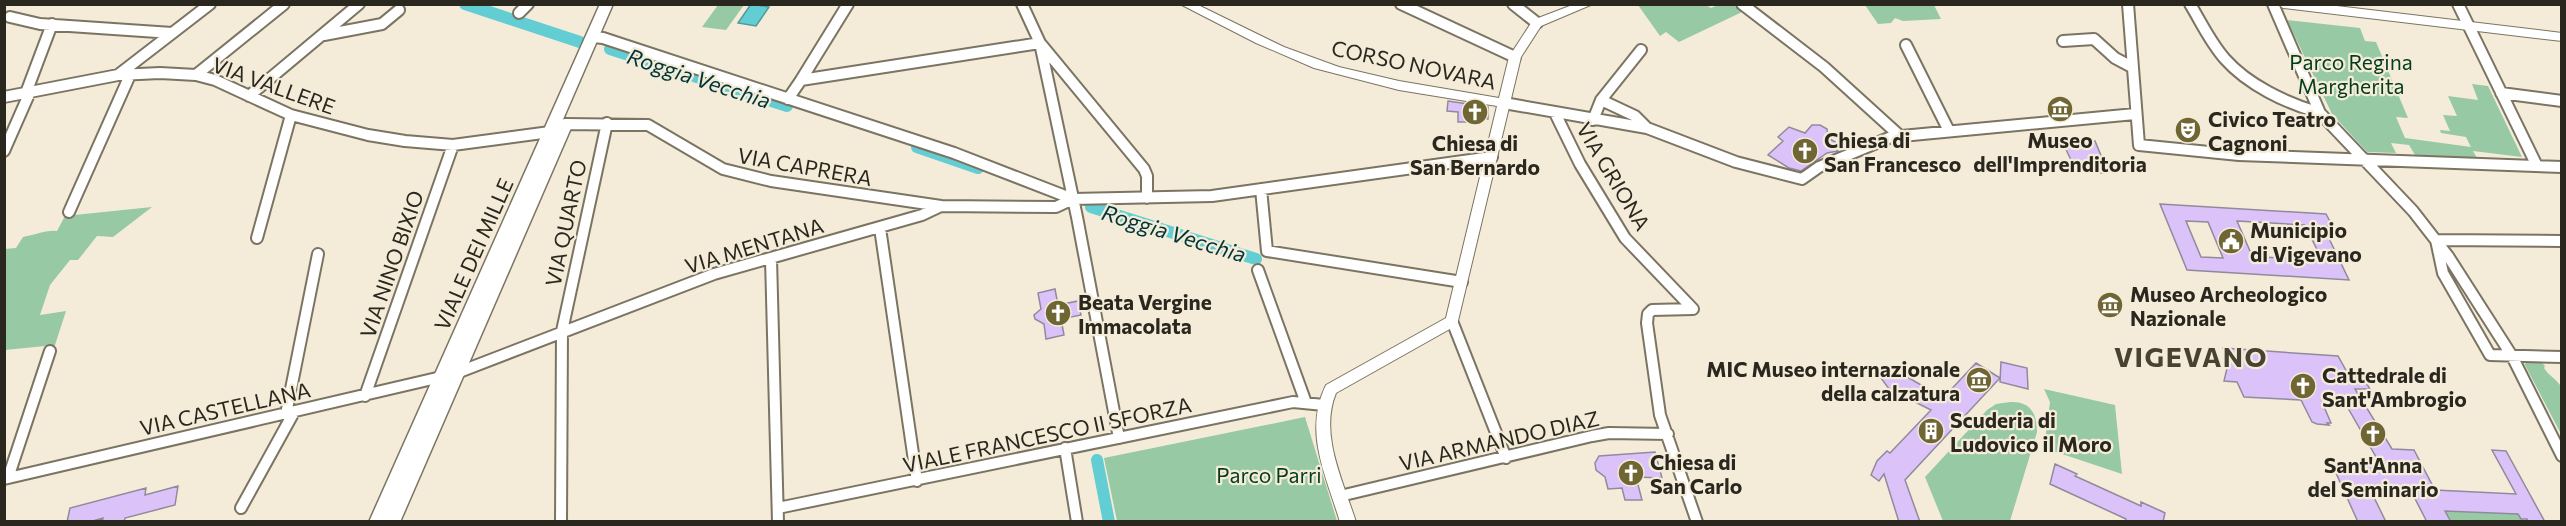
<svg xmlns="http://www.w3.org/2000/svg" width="2566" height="526" font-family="Commissioner,sans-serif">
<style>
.green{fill:#96c9a4}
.water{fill:#62cdd2;stroke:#519b9c;stroke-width:1.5}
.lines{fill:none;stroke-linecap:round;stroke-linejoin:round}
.canal{stroke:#62cdd2;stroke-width:12}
.building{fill:#dbc3fa;stroke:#918a9c;stroke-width:1.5;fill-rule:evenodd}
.minor-casing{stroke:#7b7463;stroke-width:14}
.tertiary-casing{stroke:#7b7463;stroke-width:2}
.secondary-casing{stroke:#7b7463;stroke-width:3}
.minor{stroke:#fff;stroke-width:10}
.tertiary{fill:#fff;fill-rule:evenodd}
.secondary{fill:#fff;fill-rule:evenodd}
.labels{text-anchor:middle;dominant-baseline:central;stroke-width:4.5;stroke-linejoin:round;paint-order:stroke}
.park-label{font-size:21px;fill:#023b1d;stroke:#f4ecd9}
.street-label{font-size:21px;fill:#2a271f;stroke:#f4ecd9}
.poi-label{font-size:21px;font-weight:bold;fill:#2a271f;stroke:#f4ecd9;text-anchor:start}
.water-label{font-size:22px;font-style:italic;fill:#003639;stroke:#f4ecd9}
.district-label{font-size:27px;font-weight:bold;letter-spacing:1.5px;fill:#484232;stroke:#f4ecd9}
</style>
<rect width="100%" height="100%" fill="#f4ecd9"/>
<path class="green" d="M718 5H744L726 30 702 27Z
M1638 5H1706L1711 8 1718 5H1733L1742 12 1679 42 1666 32 1660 36Z
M1865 5H1934L1941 19 1903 21 1895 18 1891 23 1878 24Z
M2287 20 2360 28 2365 41 2376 42 2408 118 2396 117 2405 138 2471 147 2466 137 2441 133 2440 130 2450 131 2443 115 2457 116 2448 96 2478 100 2472 84 2488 86 2522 157 2473 151 2477 158 2415 155 2409 145 2391 143 2396 153 2367 152 2332 114Z
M152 207 113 237 97 236 78 260H70L50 285 40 315 66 311 55 345 5 350V249L16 248 23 237C35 235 45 230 57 231L65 216Z
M2526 359 2540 361 2545 366 2544 368C2549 376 2558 380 2562 388L2561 434 2525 365Z
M2044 389 2115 405 2122 474 2044 448 2050 402Z
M2010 402C2030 401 2037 413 2037 432L2010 521H1943L1925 477 1987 410 1996 404Z
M1305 417 1337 521H1117L1104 458Z
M2445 511 2518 514 2521 519 2528 521H2451Z"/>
<path class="water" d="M751 4 769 7 756 26 738 23Z"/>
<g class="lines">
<path class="canal" d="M465 4 580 42
M610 49 787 106
M917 147 978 168
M1091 207 1256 259
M1097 460 1109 522"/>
</g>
<path class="building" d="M1448 101 1488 107V119L1470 118V122H1458V112L1447 111Z
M1812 125H1820L1827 129 1828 138 1839 144 1834 148 1838 151 1827 153 1801 171 1789 168 1768 155 1783 141 1778 137 1789 127 1805 133Z
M2062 141H2095L2107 170H2102L2103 173H2086L2081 170 2077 162 2071 160Z
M2160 204 2326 214 2333 227 2323 226 2349 280 2187 270ZM2186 221 2208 222 2223 258 2201 257ZM2237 221 2305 225 2322 260 2261 257 2258 251H2250Z
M1055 289 1058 305 1078 301 1081 315 1061 319 1064 335 1046 339 1044 324 1035 319 1034 315 1041 309 1038 293Z
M2223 348 2338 356 2347 372 2360 373 2370 389H2355L2392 449 2414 450 2435 490 2516 494 2492 450 2506 451 2545 522H2528L2527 519H2521L2518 514 2445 511 2451 522H2427L2409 487 2368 485 2386 522H2358L2331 462 2380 464 2345 403 2322 402 2331 423H2327L2329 425 2317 424 2312 422 2301 400 2244 397 2237 382 2224 381 2228 364Z
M2001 362 2027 368 2028 389 2000 382Z
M1976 363 2000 378 1905 480 1920 522H1899L1884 474 1879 481 1871 475 1877 461 1887 451 1890 453 1931 410 1889 389 1881 378 1886 370 1899 372 1943 398Z
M1655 452 1662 478 1636 477 1642 500H1625L1622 488 1608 489 1605 477 1596 470 1595 463 1599 456Z
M2055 464 2077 474 2075 476 2141 506V502L2161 511 2165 513 2163 522H2125L2126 519 2050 484Z
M178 486 175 505 125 518 124 522H102L103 518 89 522H67L70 508 146 488 145 495Z"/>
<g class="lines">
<defs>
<path id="minor" d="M1022 4 1040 43 1077 217 1119 438
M1401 4 1515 57
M1513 4 1537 23
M1742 4 1824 67 1900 136
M2128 4 2139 145 2239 155 2562 167
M2190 4C2201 22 2210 42 2225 59 2248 85 2286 103 2320 113
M2273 4 2320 113 2413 211 2448 256 2512 356 2562 456
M2458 4 2537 166
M519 13 528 4
M10 17 40 24 172 33
M324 35 382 24 399 10
M593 37 603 38 954 153 1073 199 1212 196 1492 157
M2063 41 2094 39 2115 58 2132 67
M1906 45 1949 131
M118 75 210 4
M196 75 284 4
M801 80 848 4
M26 93 52 24
M2501 93 2562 101
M249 96 359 4
M4 97 118 75 160 73 196 75 215 80 291 115 368 135 405 141 453 145 550 132 565 124 648 125 723 169 771 181 941 206
M788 99 801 80 1040 43 1144 169 1147 176V198
M1601 100 1635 116 1647 128
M1504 103 1647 128 1736 162 1802 179 1819 167 1891 137 2135 114
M1555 113 1580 164 1625 238 1693 309
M1593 120 1601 100 1641 50
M4 151 30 92
M1261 189 1267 251 1462 282
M69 212 130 75
M880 228 917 481
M257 238 291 115
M2436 240 2443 273 2490 355 2562 357
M2436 240 2562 241
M771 259 778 522
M1258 270 1306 403
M1693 309 1652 310 1648 314 1647 323 1660 415 1697 522
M1452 321 1506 458
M365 396 453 145
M286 414 318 254
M1065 448 1077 522
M8 478 50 351
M4 479 454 374 714 274 922 215 941 206 1056 207 1073 199
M1340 496 1592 436 1609 433 1668 434
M241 508 294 412
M778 508 1293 402 1324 405
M561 522 562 331 607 123"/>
<path id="tertiary" d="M1180 4H1196L1284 47 1339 67 1399 81 1499 98 1509 57 1533 20 1575 4H1593L1541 26 1521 57 1457 325 1336 393C1319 434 1343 481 1356 522H1340C1326 475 1303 432 1326 385L1446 318 1497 106 1399 90 1314 68 1256 43Z
M2278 4H2320L2562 33V41L2283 8Z"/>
<path id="secondary" d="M600 4H613L561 124H569L571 128 400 522H369Z"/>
</defs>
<use href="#minor" class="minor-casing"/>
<use href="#tertiary" class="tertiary-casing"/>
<use href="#secondary" class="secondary-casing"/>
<use href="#minor" class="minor"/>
<use href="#tertiary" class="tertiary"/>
<use href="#secondary" class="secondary"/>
</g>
<defs>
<symbol id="museum-disc" viewBox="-11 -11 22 22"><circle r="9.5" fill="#6f6633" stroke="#f4ecd9"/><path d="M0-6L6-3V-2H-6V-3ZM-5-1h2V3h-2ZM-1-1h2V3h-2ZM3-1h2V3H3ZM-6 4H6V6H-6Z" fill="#fff"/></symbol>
<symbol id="church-disc" viewBox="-11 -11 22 22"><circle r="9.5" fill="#6f6633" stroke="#f4ecd9"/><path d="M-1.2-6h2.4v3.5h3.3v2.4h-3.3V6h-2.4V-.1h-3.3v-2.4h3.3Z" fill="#fff"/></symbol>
<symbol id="theatre-disc" viewBox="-11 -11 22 22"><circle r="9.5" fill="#6f6633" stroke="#f4ecd9"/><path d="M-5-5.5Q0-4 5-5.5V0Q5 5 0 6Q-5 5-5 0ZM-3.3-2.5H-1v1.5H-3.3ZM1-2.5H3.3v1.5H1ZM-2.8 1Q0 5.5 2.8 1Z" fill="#fff"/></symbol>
<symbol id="civic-disc" viewBox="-11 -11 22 22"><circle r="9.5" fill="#6f6633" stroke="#f4ecd9"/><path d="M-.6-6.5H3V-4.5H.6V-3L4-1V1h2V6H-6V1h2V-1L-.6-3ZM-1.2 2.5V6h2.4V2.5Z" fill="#fff"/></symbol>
<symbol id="building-disc" viewBox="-11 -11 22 22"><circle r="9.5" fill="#6f6633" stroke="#f4ecd9"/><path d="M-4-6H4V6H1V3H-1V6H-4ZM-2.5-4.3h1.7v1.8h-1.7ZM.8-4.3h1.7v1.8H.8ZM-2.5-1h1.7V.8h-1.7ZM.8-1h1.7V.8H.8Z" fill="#fff"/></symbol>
</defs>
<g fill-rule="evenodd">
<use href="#museum-disc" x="2045" y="94" width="30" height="30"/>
<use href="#church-disc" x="1460" y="97" width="30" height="30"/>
<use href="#theatre-disc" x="2173" y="115" width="30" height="30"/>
<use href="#church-disc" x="1790" y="136" width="30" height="30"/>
<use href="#civic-disc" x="2216" y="226" width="30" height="30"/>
<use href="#museum-disc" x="2095" y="290" width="30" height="30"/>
<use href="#church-disc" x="1043" y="298" width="30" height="30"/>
<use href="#museum-disc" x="1964" y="365" width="30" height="30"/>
<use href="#church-disc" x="2288" y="371" width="30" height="30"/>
<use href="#building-disc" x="1916" y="416" width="30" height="30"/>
<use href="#church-disc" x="2358" y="419" width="30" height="30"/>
<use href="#church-disc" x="1616" y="458" width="30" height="30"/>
</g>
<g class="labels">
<g class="park-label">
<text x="2351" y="61">Parco Regina<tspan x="2351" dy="24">Margherita</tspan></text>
<text x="1269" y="474">Parco Parri</text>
</g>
<g class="street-label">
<text transform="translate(1414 64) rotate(12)">CORSO NOVARA</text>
<text transform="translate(274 85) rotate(20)">VIA VALLERE</text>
<text transform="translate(805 166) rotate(10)">VIA CAPRERA</text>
<text transform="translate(1614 176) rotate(59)">VIA GRIONA</text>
<text transform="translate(565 223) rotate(-78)">VIA QUARTO</text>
<text transform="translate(754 245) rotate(-17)">VIA MENTANA</text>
<text transform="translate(473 254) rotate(-66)">VIALE DEI MILLE</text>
<text transform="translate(391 264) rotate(-71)">VIA NINO BIXIO</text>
<text transform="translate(225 408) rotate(-13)">VIA CASTELLANA</text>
<text transform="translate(1047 434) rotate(-12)">VIALE FRANCESCO II SFORZA</text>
<text transform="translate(1499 440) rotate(-13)">VIA ARMANDO DIAZ</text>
</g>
<g class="poi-label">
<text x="2208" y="118">Civico Teatro<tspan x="2208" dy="24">Cagnoni</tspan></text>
<text x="1824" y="139">Chiesa di<tspan x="1824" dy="24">San Francesco</tspan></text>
<text x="2060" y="139" text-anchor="middle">Museo<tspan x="2060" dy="24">dell'Imprenditoria</tspan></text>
<text x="1475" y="142" text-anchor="middle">Chiesa di<tspan x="1475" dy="24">San Bernardo</tspan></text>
<text x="2250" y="229">Municipio<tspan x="2250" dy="24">di Vigevano</tspan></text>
<text x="2130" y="293">Museo Archeologico<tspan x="2130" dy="24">Nazionale</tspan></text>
<text x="1078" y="301">Beata Vergine<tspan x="1078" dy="24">Immacolata</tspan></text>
<text x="1960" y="368" text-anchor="end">MIC Museo internazionale<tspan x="1960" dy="24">della calzatura</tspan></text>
<text x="2322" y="374">Cattedrale di<tspan x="2322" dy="24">Sant'Ambrogio</tspan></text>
<text x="1950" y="419">Scuderia di<tspan x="1950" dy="24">Ludovico il Moro</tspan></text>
<text x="1650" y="461">Chiesa di<tspan x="1650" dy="24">San Carlo</tspan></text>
<text x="2373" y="464" text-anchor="middle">Sant'Anna<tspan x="2373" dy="24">del Seminario</tspan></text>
</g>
<g class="water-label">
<text transform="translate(699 78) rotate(18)">Roggia Vecchia</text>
<text transform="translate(1174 233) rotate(17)">Roggia Vecchia</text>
</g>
<g class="district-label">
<text x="2191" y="356">VIGEVANO</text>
</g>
</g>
<rect width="2566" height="526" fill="none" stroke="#2a271f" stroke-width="12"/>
</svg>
